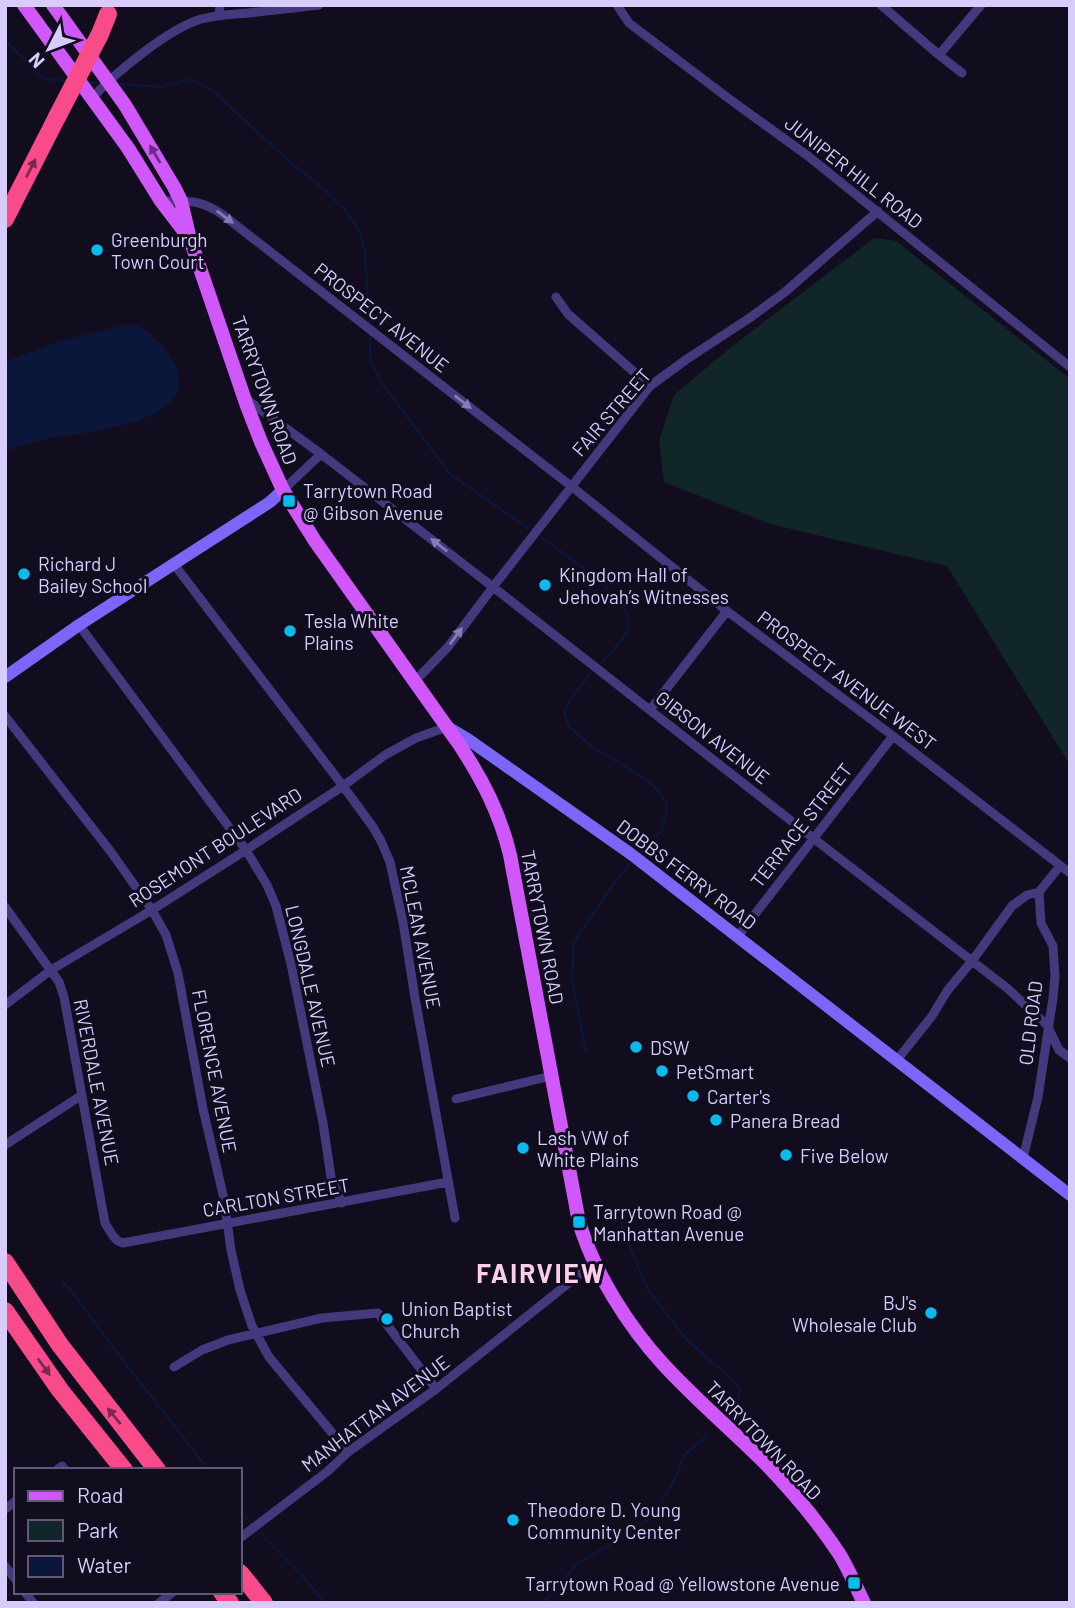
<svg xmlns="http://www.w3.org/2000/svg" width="1075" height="1608" font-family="Barlow,sans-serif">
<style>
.green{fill:#102628}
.water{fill:#0a163a}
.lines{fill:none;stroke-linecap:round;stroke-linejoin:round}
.stream{stroke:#0a163a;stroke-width:2.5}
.street{stroke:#44397c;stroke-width:9}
.secondary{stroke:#7c66fa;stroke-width:12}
.primary{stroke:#d057f9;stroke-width:14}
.highway{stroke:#f94b8a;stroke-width:18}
.highway-bridge{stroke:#f94b8a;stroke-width:18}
.oneway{fill:#672e81}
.oneway2{fill:#7a294f}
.oneway3{fill:#877bb6}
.poi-dot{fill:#08bbed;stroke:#120d1e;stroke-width:2.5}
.labels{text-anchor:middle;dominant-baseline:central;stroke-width:6;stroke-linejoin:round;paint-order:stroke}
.street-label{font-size:19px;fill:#d8ccfd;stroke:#120d1e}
.poi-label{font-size:19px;fill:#d8ccfd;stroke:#120d1e;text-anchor:start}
.district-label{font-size:26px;font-weight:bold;letter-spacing:2px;fill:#fdcee7;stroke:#120d1e}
</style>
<rect width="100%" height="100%" fill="#120d1e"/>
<path class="green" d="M874 238 896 241 1070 379V765L947 566 770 524 664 482 659 441 674 395 730 348Z"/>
<path class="water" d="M127 324C143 325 152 335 162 346 226 419 96 431 52 438 36 441 20 446 5 451V362L57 342Z"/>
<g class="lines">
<path class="stream" d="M5 40 43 79 67 81
M87 82 96 83
M118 84 162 87 191 79 212 90 290 162 318 184 345 210 360 232 365 252 369 324
M370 336V358L381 382 450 474 528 528
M541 537C559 550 625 596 628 617 632 634 612 650 602 662
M591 673 570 700 564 712 569 726 582 738 597 750 638 774 658 790 667 805 663 829 641 852
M586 1052 572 980 574 942 612 886 630 864
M621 1222 623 1231 648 1290 687 1340 736 1383 740 1390 735 1408
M63 1282 69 1288 128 1367 209 1470
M240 1510 249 1520
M260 1533 308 1582 324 1603
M543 1603 579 1562 629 1534 654 1515 674 1480 685 1454 707 1436"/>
<path class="street" d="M617 5 629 23 728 98 808 156 1070 367
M881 5 939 55 962 73
M219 16 220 5
M939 55 981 5
M92 98C115 73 168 29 201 19 217 15 233 14 249 13 273 10 296 8 319 5
M161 201C188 201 201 199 223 215L571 486 727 611 893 736 1070 873
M556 297 568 314 650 386
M246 399 321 454 493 587 813 838 1007 988 1047 1025 1059 1050 1070 1058
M283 490 321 454
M173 563 343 786 373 827 381 841 390 862 403 922 415 998 455 1218
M79 625 246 850 267 885 276 906 291 964 323 1123 331 1177 342 1203
M415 681 448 647 493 587 650 386 687 359 751 317 785 292 878 211
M650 710 727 611
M5 716 111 852 152 910 166 935 178 973 203 1109 224 1199 231 1250 240 1290 252 1326 269 1357 348 1452
M5 907 59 982 64 997 105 1223 113 1236 118 1241 123 1243 448 1182
M738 936 893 736
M5 1005 51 970 152 910 246 850 343 786 385 755 416 738 447 727
M897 1060 932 1016 947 991 972 961 1012 906 1027 895 1039 892 1060 866
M456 1099 551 1076
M5 1145 82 1095
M1023 1158 1038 1097 1053 998 1055 976 1053 946 1041 923 1039 892
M174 1367 202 1350 228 1340 322 1318 378 1313 436 1389
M57 1470 62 1466 65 1470
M5 1509 16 1501
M240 1538 328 1471 348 1452 436 1389 595 1262
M5 1566 16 1580
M25 1592 33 1603
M159 1603 173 1592"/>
<path class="secondary" d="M5 677 79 625 270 502 283 490
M449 728 469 740 631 854 1070 1195"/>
<path class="primary" d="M24 5 128 148 161 201 187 235
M53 5 125 105 174 187 181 201 190 239 247 406 261 442 283 490 315 541 459 744C482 779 500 813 510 855L579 1222C594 1272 628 1326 663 1364 695 1399 732 1430 766 1464 793 1492 819 1523 840 1555 849 1570 856 1587 864 1603"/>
<path class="highway" d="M5 219 57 117
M5 1262 60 1345 157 1470
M5 1311 60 1390 124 1470
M240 1573 264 1603
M222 1592 230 1603"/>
<path class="highway-bridge" d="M57 117 100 34 108 14"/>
</g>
<defs><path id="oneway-solid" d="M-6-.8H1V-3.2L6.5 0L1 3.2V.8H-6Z" transform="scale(1.75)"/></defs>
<use class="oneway" href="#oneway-solid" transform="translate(155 154) rotate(-120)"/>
<g class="oneway2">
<use href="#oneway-solid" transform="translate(31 168) rotate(-63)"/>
<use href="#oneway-solid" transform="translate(44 1367) rotate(54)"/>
<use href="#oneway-solid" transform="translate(114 1416) rotate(-129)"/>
</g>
<g class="oneway3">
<use href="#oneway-solid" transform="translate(225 217) rotate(37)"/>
<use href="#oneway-solid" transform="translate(463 402) rotate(38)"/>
<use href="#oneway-solid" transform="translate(439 545) rotate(-142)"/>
<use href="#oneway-solid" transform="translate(456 636) rotate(-54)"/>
</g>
<g class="poi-dot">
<circle cx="97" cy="250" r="7"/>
<rect x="282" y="494" width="14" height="14" rx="3.5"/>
<circle cx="24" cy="574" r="7"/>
<circle cx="545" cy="585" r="7"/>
<circle cx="290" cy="631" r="7"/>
<circle cx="636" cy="1047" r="7"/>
<circle cx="662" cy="1071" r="7"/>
<circle cx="693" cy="1096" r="7"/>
<circle cx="716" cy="1120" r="7"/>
<circle cx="523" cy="1148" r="7"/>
<circle cx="786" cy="1155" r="7"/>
<rect x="572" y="1215" width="14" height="14" rx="3.5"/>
<circle cx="931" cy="1313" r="7"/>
<circle cx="387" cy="1319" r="7"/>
<circle cx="513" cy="1520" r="7"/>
<rect x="847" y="1576" width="14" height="14" rx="3.5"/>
</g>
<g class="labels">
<g class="street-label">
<text transform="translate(854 172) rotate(38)">JUNIPER HILL ROAD</text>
<text transform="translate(382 317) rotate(38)">PROSPECT AVENUE</text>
<text transform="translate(265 390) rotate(70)">TARRYTOWN ROAD</text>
<text transform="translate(611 412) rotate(-49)">FAIR STREET</text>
<text transform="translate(847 680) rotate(37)">PROSPECT AVENUE WEST</text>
<text transform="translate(713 737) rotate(38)">GIBSON AVENUE</text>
<text transform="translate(801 825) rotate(-52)">TERRACE STREET</text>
<text transform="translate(215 847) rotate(-33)">ROSEMONT BOULEVARD</text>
<text transform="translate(687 874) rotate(37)">DOBBS FERRY ROAD</text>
<text transform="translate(543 927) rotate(79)">TARRYTOWN ROAD</text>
<text transform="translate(421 937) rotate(79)">MCLEAN AVENUE</text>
<text transform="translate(311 986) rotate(77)">LONGDALE AVENUE</text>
<text transform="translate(1030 1023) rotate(-83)">OLD ROAD</text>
<text transform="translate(215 1071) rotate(79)">FLORENCE AVENUE</text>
<text transform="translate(97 1082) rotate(79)">RIVERDALE AVENUE</text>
<text transform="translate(276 1197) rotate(-10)">CARLTON STREET</text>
<text transform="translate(375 1413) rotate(-37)">MANHATTAN AVENUE</text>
<text transform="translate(764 1440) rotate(46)">TARRYTOWN ROAD</text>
</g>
<g class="poi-label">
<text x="111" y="239">Greenburgh<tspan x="111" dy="22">Town Court</tspan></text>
<text x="303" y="490">Tarrytown Road<tspan x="303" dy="22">@ Gibson Avenue</tspan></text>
<text x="38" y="563">Richard J<tspan x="38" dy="22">Bailey School</tspan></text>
<text x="559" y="574">Kingdom Hall of<tspan x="559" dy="22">Jehovah’s Witnesses</tspan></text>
<text x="304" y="620">Tesla White<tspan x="304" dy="22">Plains</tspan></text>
<text x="650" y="1047">DSW</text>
<text x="676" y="1071">PetSmart</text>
<text x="707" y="1096">Carter's</text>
<text x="730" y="1120">Panera Bread</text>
<text x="537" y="1137">Lash VW of<tspan x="537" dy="22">White Plains</tspan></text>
<text x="800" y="1155">Five Below</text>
<text x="593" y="1211">Tarrytown Road @<tspan x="593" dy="22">Manhattan Avenue</tspan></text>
<text x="917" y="1302" text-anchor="end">BJ's<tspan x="917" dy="22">Wholesale Club</tspan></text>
<text x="401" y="1308">Union Baptist<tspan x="401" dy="22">Church</tspan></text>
<text x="527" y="1509">Theodore D. Young<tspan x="527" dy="22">Community Center</tspan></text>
<text x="840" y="1583" text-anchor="end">Tarrytown Road @ Yellowstone Avenue</text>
</g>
<g class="district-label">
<text x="541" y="1272">FAIRVIEW</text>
</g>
</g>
<rect width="1075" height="1608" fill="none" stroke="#d8ccfd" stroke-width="14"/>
<rect x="14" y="1468" width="228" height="126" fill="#120d1e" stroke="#615977" stroke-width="2"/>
<rect x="28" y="1491" width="35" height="10" fill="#d057f9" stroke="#615977" stroke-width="2"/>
<text x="77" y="1503" font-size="21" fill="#d8ccfd">Road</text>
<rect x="28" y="1520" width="35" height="21" fill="#102628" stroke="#615977" stroke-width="2"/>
<text x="77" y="1538" font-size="21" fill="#d8ccfd">Park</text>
<rect x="28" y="1556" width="35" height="21" fill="#0a163a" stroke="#615977" stroke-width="2"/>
<text x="77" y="1573" font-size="21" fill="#d8ccfd">Water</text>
<g transform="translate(49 49) rotate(228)" stroke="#120d1e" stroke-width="5" paint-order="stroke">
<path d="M0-5L12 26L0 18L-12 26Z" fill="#d8ccfd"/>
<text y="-10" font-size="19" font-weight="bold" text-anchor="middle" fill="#d8ccfd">N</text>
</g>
</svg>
